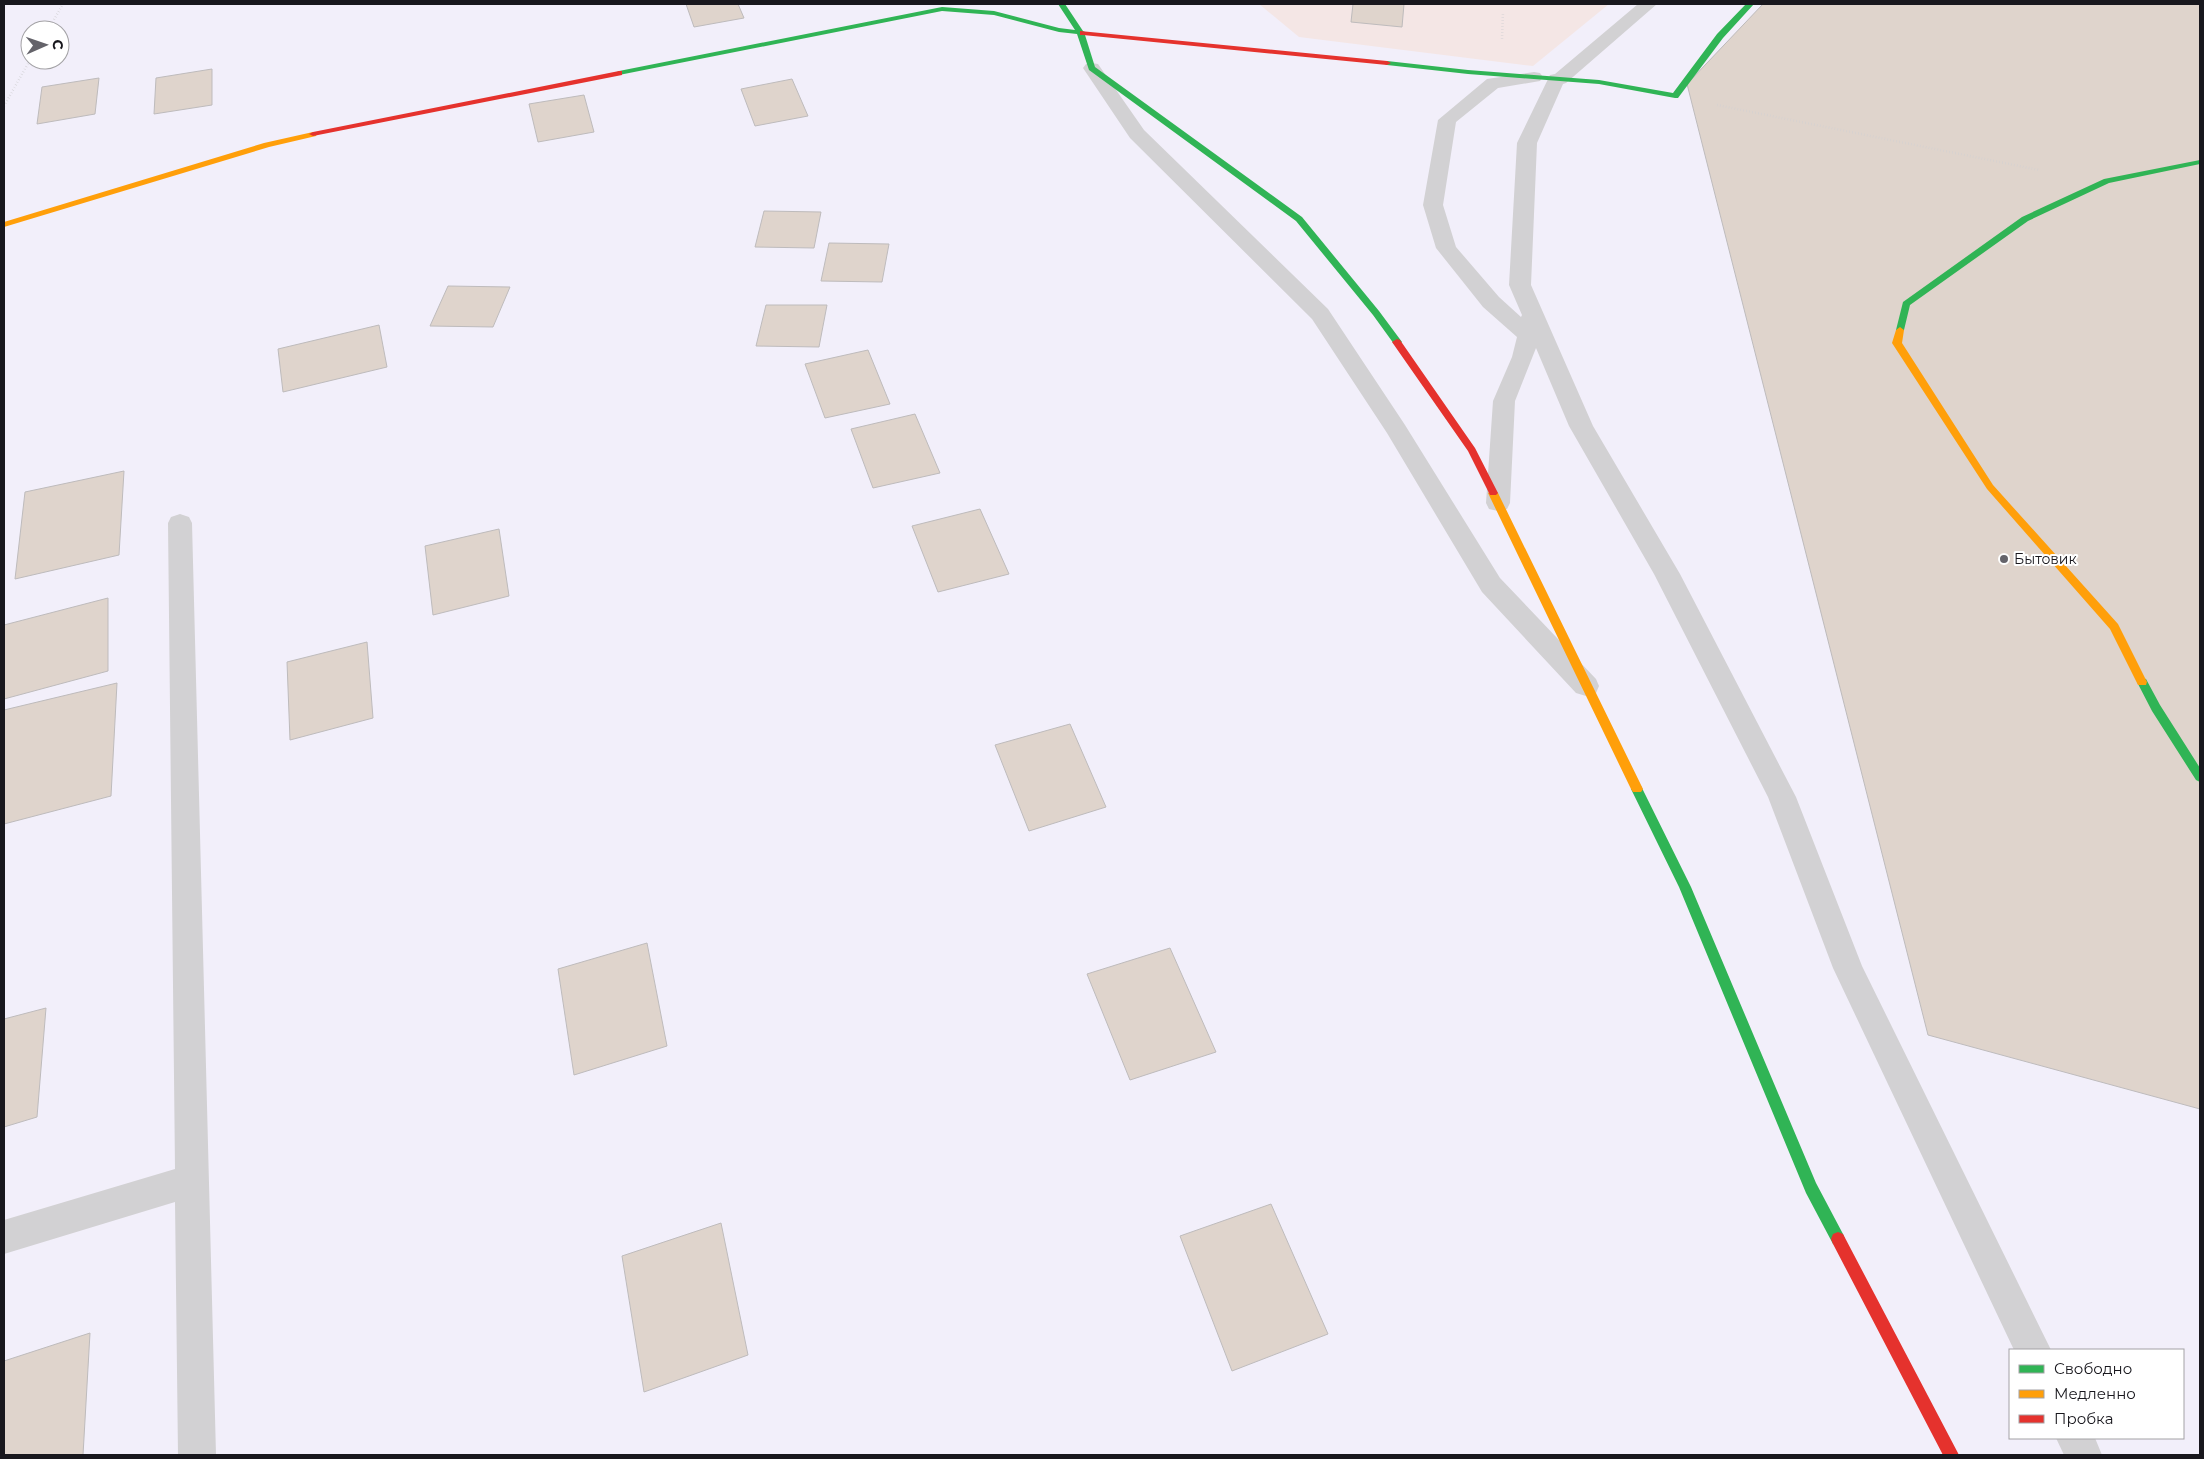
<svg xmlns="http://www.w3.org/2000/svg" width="2204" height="1459" font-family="Montserrat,sans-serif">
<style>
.industrial{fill:#f4e6e5}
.building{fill:#dfd4cc;stroke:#bebbbc}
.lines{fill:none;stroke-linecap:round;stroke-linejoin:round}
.path{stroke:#d1d0d3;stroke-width:2.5;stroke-dasharray:0.5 2.5;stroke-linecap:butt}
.lane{fill:#d2d1d3;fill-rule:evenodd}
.street{fill:#d2d1d3;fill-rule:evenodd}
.fast{fill:#30b455;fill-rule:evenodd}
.slow{fill:#ff9f0a;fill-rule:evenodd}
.jam{fill:#e5322d;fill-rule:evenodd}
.poi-dot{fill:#64636a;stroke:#fff;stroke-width:2}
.labels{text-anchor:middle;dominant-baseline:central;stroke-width:4;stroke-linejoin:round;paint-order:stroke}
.poi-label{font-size:14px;fill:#18171d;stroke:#fff;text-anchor:start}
</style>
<rect width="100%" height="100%" fill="#f2effa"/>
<path class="industrial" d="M1259 4H1609L1533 66 1299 37Z"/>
<path class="building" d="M686 4H738L744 18 694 27Z
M1353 4H1404L1402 27 1351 22Z
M1763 4H2200V1109L1928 1035 1687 84Z
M212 69V105L154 114 156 78Z
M99 78 95 114 37 124 42 87Z
M792 79 808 116 755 126 741 89Z
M584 95 594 132 538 142 529 104Z
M764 211 821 212 814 248 755 247Z
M829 243 889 244 882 282 821 281Z
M448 286 510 287 493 327 430 326Z
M766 305H827L819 347 756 346Z
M379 325 387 367 283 392 278 349Z
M868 350 890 404 825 418 805 364Z
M915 414 940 473 873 488 851 429Z
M124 471 119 555 15 579 25 492Z
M980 509 1009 574 938 592 912 526Z
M499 529 509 596 433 615 425 546Z
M108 598V671L4 699V625Z
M367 642 373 718 290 740 287 662Z
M117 683 111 796 4 824V710Z
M1070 724 1106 807 1029 831 995 745Z
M647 943 667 1046 574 1075 558 969Z
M1170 948 1216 1052 1130 1080 1087 974Z
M46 1008 37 1117 4 1127V1019Z
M1271 1204 1328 1334 1232 1371 1180 1236Z
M721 1223 748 1355 644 1392 622 1256Z
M90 1333 83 1455H4V1361Z"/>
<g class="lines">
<path class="path" d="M48 30 63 4
M1502 39 1503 12
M1717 105 2039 170
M4 106 30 60"/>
<path class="lane" d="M180 514 189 517 192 523 216 1455H178L175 1202 4 1254V1220L175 1169 168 523 171 517Z"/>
<path class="street" d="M1638 4H1657L1566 83 1563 84 1537 143 1531 285 1593 426 1680 574 1796 797 1862 966 2051 1350H2014L1833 968 1768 797 1654 574 1569 426 1536 348 1515 401 1510 503 1507 509 1498 511 1489 509 1486 503 1493 401 1512 357 1517 337 1483 307 1436 248 1423 205 1438 120 1487 79 1534 72 1540 73 1543 77 1540 81 1498 88 1456 122 1443 205 1456 247 1499 297 1521 317 1522 315 1509 285 1517 143 1550 75 1555 74Z
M1092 63 1098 64 1144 130 1328 309 1405 425 1500 578 1596 679 1599 686 1596 693 1586 696 1576 693 1482 592 1387 433 1312 319 1130 138 1083 68 1086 64Z
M2056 1438H2095L2102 1455H2064Z"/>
<path class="fast" d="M1058 4H1065L1083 31 1087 33 1085 35 1095 67 1302 217 1379 311 1402 342 1400 344H1394L1373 315 1296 221 1089 70 1077 34 1059 32 994 15 942 11 619 75 615 73 619 71 942 7 994 11 1059 28 1075 30Z
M1746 4H1754L1723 38 1678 98H1675L1599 84 1468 74 1387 65 1383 63 1387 61 1468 70 1599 80 1673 93 1717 34Z
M2200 160V164L2109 183 2028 221 1910 305 1904 330 1900 333 1896 330 1903 302 2022 217 2104 179Z
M2142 678 2146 679 2160 705 2200 768V782L2196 780 2152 711 2137 682Z
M1637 784 1641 786 1691 887 1816 1183 1843 1234 1845 1239 1843 1244 1838 1246 1833 1244 1806 1193 1679 887 1631 789 1633 786Z"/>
<path class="slow" d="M313 132 317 134 316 136 269 147 4 227V222L264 143Z
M1900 327 1904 330 1902 343 1993 485 2118 624 2147 682 2146 685H2138L2110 629 1987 489 1892 343 1896 330Z
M1493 490 1498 493 1643 789 1641 792H1633L1631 789 1488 493Z"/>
<path class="jam" d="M1080 31 1387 61 1391 63 1387 65 1083 35H1080Z
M619 71H622V75L313 136 309 134 313 132Z
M1397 339 1400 340 1475 448 1498 493 1496 495H1490L1468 451 1392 342Z
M1838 1232 1843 1234 1959 1455H1943L1833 1244 1831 1239 1833 1234Z"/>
</g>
<circle class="poi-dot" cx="2004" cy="559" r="5"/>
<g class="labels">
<g class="poi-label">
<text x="2014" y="559">Бытовик</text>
</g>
</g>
<rect width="2204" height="1459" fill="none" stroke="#18171d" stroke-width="10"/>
<rect x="2009" y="1349" width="175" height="90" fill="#ffffff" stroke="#a3a2a5"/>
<rect x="2019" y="1365" width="25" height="8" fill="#30b455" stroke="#a3a2a5"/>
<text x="2054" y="1374" font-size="15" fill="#18171d">Свободно</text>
<rect x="2019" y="1390" width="25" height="8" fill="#ff9f0a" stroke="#a3a2a5"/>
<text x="2054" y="1399" font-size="15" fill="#18171d">Медленно</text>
<rect x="2019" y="1415" width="25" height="8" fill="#e5322d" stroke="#a3a2a5"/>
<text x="2054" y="1424" font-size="15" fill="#18171d">Пробка</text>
<g transform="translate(45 45) rotate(88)"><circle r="24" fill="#ffffff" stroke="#a3a2a5"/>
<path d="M0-4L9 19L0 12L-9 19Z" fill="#64636a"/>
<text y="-8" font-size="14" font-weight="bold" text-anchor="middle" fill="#18171d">С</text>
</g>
</svg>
